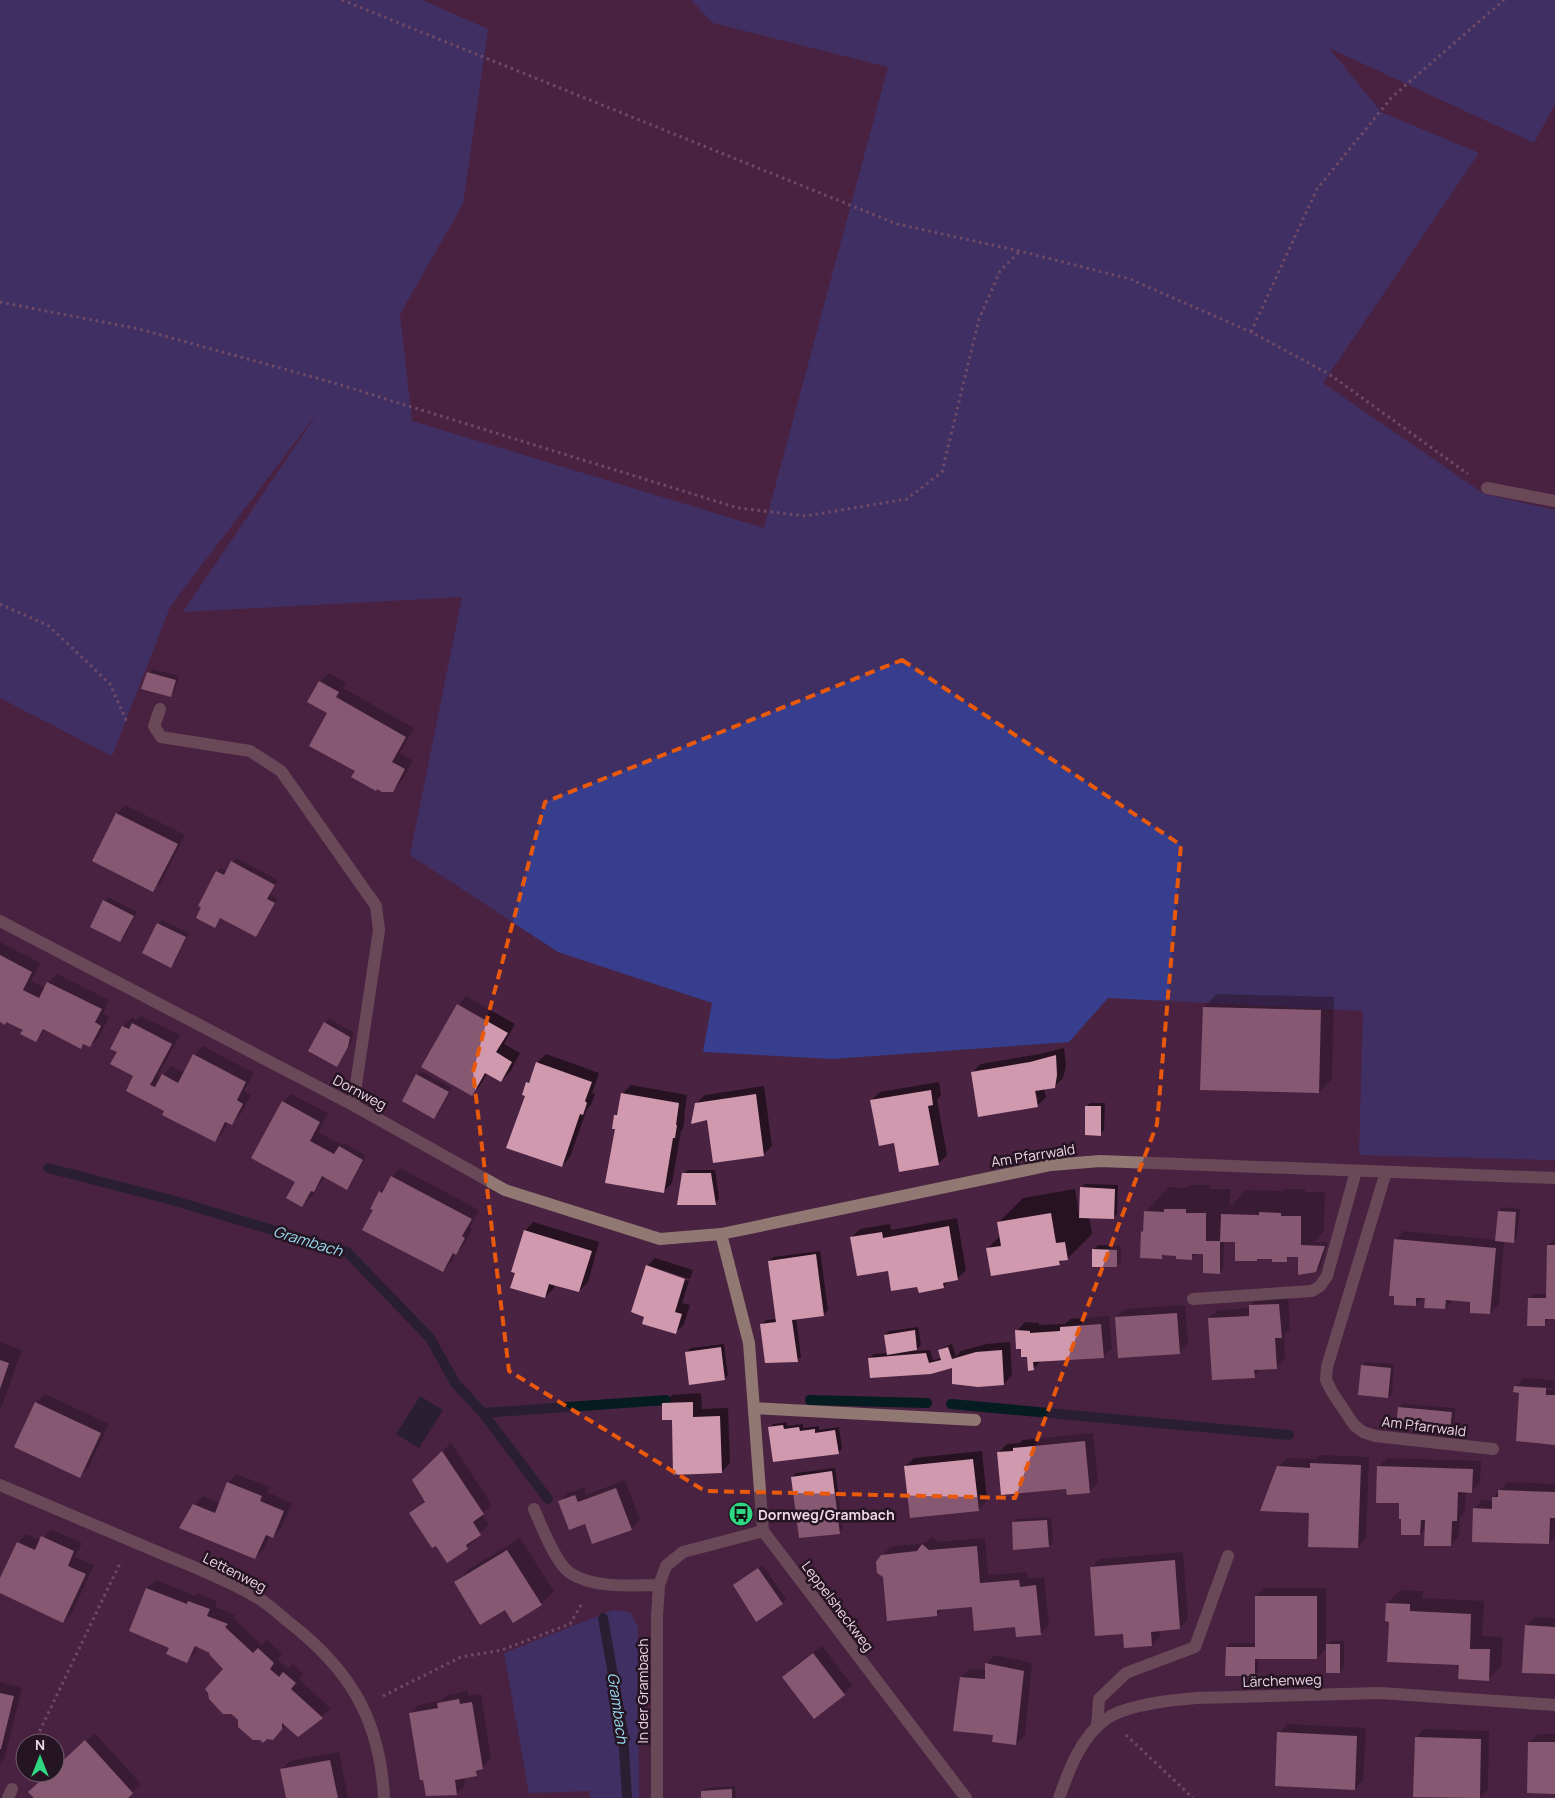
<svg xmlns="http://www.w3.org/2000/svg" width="1555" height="1798" font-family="Manrope,sans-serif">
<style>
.green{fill:#373e8d}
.water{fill:#051c21}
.shadow{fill:#0007;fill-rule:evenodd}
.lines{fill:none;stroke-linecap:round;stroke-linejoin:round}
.stream{stroke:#051c21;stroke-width:10}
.building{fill:#d199ad}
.path{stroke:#9b7b93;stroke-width:3;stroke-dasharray:2.5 4;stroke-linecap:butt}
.minor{stroke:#917872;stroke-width:12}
.marked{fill:none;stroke:#e8590c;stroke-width:4;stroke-dasharray:10 6;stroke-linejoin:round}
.labels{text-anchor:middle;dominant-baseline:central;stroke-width:5;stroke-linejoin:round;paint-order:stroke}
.street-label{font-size:14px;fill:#eed5e7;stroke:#251421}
.poi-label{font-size:14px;font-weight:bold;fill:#eed5e7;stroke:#251421;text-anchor:start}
.water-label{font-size:15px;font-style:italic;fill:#97def0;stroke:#251421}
</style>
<rect width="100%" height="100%" fill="#492341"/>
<path class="green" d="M0 0H422L488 29 463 204 400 314 412 421 764 528 888 67 713 23 691 0H1555V104L1534 143 1329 48 1381 112 1479 153 1323 383 1484 494 1555 510V1160L1359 1155 1363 1011 1108 998 1069 1042 832 1059 703 1052 712 1003 558 952 410 855 462 597 183 612 321 408 170 607 112 756 0 698Z
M613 1610 630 1612 638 1626 639 1798H590V1791L529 1793 504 1653Z"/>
<path class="water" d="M420 1396 443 1410 419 1448 396 1434Z"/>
<path class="shadow" d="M152 669 179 676 174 692 170 696 148 673Z
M329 673 346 683 343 688 414 728 400 753 413 761 401 782 393 790 356 771 320 682Z
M125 805 185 835 161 882 153 890 117 814Z
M236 858 278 880 270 895 278 899 260 931 256 935 221 917 215 926 217 872 221 868 227 871Z
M108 897 137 912 124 937 120 940 91 926 104 901Z
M162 920 189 933 175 962 171 966 158 924Z
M0 942 40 963 31 981 45 988 48 983 57 974 109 1000 103 1013 109 1017 99 1037 90 1046 85 1043 81 1048 46 1029 36 1040 24 1029 7 1021H0Z
M1217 994 1334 997 1332 1079 1319 1092 1204 1007Z
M466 996 515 1024 504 1044 520 1053 510 1072 501 1081 487 1073 480 1086 471 1094 458 1005Z
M141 1016 180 1035 158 1076 161 1078 171 1066 185 1073 194 1055 203 1046 254 1073 244 1091 251 1095 240 1115 231 1124 228 1122 223 1132 214 1141 166 1110 135 1076 119 1051 123 1026 132 1018 136 1020Z
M329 1019 353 1032 352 1042 337 1066 325 1023Z
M1064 1048 1066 1065 1063 1078 1054 1087 1044 1088 1046 1097 1037 1106 972 1072 981 1064 1040 1054ZM1033 1085H1035L1038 1101H1036Z
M546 1054 599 1073 592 1093 595 1094 591 1105 587 1109 570 1157 562 1166 526 1095 527 1083 532 1078 537 1063Z
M421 1071 452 1088 438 1114 434 1118 417 1075Z
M939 1082 941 1095 937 1100 947 1155 938 1164 895 1142 872 1100 880 1092Z
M631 1085 687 1095 684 1116 685 1117 683 1129 681 1131 672 1183 663 1192 616 1128 615 1115 619 1111 622 1094Z
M764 1086 772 1146 763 1155 708 1118 696 1104 705 1095Z
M291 1094 328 1113 318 1132 342 1145 344 1143 366 1156 351 1184 347 1188 325 1176 311 1197 302 1205 283 1102Z
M1090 1103H1105L1104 1130 1100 1134 1086 1107Z
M400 1168 479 1210 470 1227 472 1229 464 1245 457 1252 451 1262 443 1271 380 1192Z
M688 1170H715L719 1199 715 1203 683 1174Z
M1085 1184 1118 1185 1117 1214 1113 1218 1089 1217 1092 1234 1067 1259H1064L1059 1264 987 1249 1001 1235 998 1223 1023 1198 1075 1189 1079 1214H1080L1081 1188Z
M1189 1185H1210V1189H1230V1207L1246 1190 1283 1191 1285 1189H1305V1192H1325L1324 1231 1314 1242H1328L1320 1267 1316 1271 1299 1256H1291L1286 1261 1273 1257H1259L1257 1260 1237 1241H1224L1223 1269 1219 1273 1204 1253H1197L1191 1258 1178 1255 1165 1254 1162 1257 1142 1232 1145 1229V1212L1169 1187 1187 1188Z
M1503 1207 1520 1209 1517 1237 1513 1241 1504 1240 1499 1304 1490 1313 1472 1301 1453 1300 1445 1308 1423 1297 1415 1305 1395 1240 1404 1231 1497 1240 1499 1211Z
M957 1218 966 1270 957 1279 950 1280 943 1287 889 1269 852 1237 860 1229 890 1224 891 1230Z
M533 1222 599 1242 588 1282 579 1291 555 1284 554 1288 545 1297 525 1231Z
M1555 1239V1318H1548V1321L1544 1325 1529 1298 1533 1294H1547L1548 1245Z
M1098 1245 1121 1246V1262L1117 1266 1094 1249Z
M820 1251 828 1310 824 1314 796 1318 801 1357 797 1360 762 1324 766 1320 777 1319 769 1261 773 1257Z
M655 1258 693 1270 690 1279 650 1266V1268L689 1281 682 1303 690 1305 684 1324 675 1333 646 1316 647 1266Z
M1288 1296 1290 1329 1284 1334 1285 1359 1277 1367 1262 1368 1254 1376 1209 1318 1218 1310 1250 1308V1306L1259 1297Z
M1185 1305 1188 1344 1179 1353 1116 1317 1125 1309Z
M1109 1316 1112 1348 1103 1356 1042 1360 1033 1369 1029 1356 1022 1348 1017 1331 1025 1322 1039 1323V1325L1065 1324 1070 1319Z
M918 1327 921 1345 915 1351 930 1350 933 1360 942 1358 940 1351 944 1347 952 1344 956 1357 961 1351 986 1344 1010 1342 1012 1375 1004 1384 952 1366 870 1358 874 1354 888 1353 885 1335 889 1331Z
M0 1342 22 1350 0 1411Z
M724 1344 728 1375 724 1379 687 1352 691 1348Z
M1366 1362 1394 1364 1392 1393 1388 1397 1362 1366Z
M1524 1378 1554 1380 1555 1443 1521 1392 1515 1387ZM1527 1386 1553 1388 1552 1390 1527 1388Z
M701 1393 702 1409 728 1408 730 1463 722 1472 673 1418 663 1403 672 1395Z
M45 1394 109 1424 88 1468 80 1476 36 1403Z
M1403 1404 1455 1408 1454 1427 1450 1431 1399 1408Z
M787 1422V1426L803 1424V1428L819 1426V1430L839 1427 842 1449 838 1453 769 1428 773 1424Z
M1093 1433 1098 1483 1089 1492 1067 1488 998 1453 1007 1444 1019 1443 1023 1440Z
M451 1443 492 1505 482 1514 489 1525 475 1537 476 1539 467 1548 411 1513 426 1500 413 1480Z
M982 1451 987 1501 978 1510 905 1467 914 1458Z
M1320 1455 1369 1457 1366 1538 1357 1547 1310 1511 1278 1467 1287 1458 1316 1459Z
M1387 1458 1481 1461 1480 1483 1472 1491H1466L1465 1511 1460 1517 1459 1536 1451 1545 1426 1528 1420 1534 1378 1467Z
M835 1468 843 1528 839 1532 792 1477 796 1473Z
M236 1474 270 1487 267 1492 292 1503 281 1528 273 1537 270 1535 264 1549 255 1558 194 1505 203 1496 220 1503 228 1483Z
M625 1480 640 1520 631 1529 585 1522 560 1502 568 1493 584 1487 586 1495Z
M1508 1482 1555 1484V1537L1549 1543 1474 1509 1482 1500 1493 1501V1497Z
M1051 1517 1053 1542 1049 1546 1013 1523 1017 1519Z
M51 1529 82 1543 75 1557 94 1565 72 1613 63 1622 0 1592V1580L18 1543 26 1534 41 1541Z
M932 1537 938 1542 985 1538 988 1575 1027 1572 1028 1579 1044 1577 1049 1625 1040 1634 1016 1626 973 1605 943 1608 937 1614 882 1555 891 1547 925 1543Z
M520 1538 554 1591 541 1604 505 1608 456 1582 469 1569Z
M1183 1552 1188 1619 1180 1628 1160 1630V1637L1152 1645 1124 1633 1091 1567 1100 1559Z
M763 1565 786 1599 782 1603 739 1582Z
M156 1580 195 1596 198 1593 217 1601 215 1607 235 1615 233 1618 262 1645 267 1640 282 1654 277 1659 288 1669 293 1664 303 1674 299 1679 331 1709 298 1735 286 1724 272 1738 239 1719 231 1712 225 1669 212 1652 198 1646 195 1653 187 1661 170 1647 130 1630 147 1588Z
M1264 1588H1326V1646L1331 1641H1344V1668L1340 1672 1327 1648 1317 1658H1258V1671L1254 1675 1227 1647 1231 1643H1256V1596Z
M1400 1590 1423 1591 1422 1598 1484 1601 1482 1636 1503 1637 1501 1666 1488 1679 1390 1621 1387 1603Z
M1534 1617 1555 1618V1673L1526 1626Z
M822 1646 852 1685 844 1694 783 1677 792 1668Z
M995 1655 1032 1663 1025 1735 1016 1744 994 1734 961 1677 970 1669 986 1670 987 1663Z
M0 1682 22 1688 4 1760 0 1764Z
M468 1691V1696L481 1694 491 1759 476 1774 464 1777 465 1785 456 1794 410 1713 419 1705 441 1701 447 1695Z
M1287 1724 1366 1728 1363 1780 1355 1789 1279 1733Z
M1424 1729 1489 1731 1488 1789 1480 1797 1416 1738Z
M95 1733 141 1784 126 1798H36L50 1773H55V1768Z
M1538 1734H1555V1792L1529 1743Z
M339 1752 348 1798H287L281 1770 290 1761Z
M735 1786 736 1798H702V1792L706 1788Z"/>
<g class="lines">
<path class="stream" d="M48 1168 168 1199 347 1252 430 1338 455 1383 483 1413 548 1499
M810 1400 927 1403
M951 1404 1289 1435
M483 1413 666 1400
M603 1618 623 1732 627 1798"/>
</g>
<path class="building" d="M147 672 176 680 171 697 141 689Z
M319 681 339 692 336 697 406 737 392 762 405 769 393 792H382L377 789 376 791 351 777 355 771 309 746 327 713 307 702Z
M116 813 178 844 153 892 92 861Z
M231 861 275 885 267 899 275 903 256 937 220 918 215 928 196 918 201 907 198 906 216 871 224 875Z
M103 900 134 916 120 942 90 927Z
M157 923 186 937 171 968 142 953Z
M0 955 32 972 23 990 39 998 47 982 102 1009 95 1022 101 1026 90 1047 83 1044 81 1049 43 1029 36 1042 20 1034 23 1030 6 1022 5 1025 0 1022Z
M457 1004 508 1033 496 1052 512 1062 501 1082 485 1073 472 1096 421 1067Z
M1203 1007 1321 1010 1319 1093 1200 1090Z
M324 1022 350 1037 348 1047 337 1067 308 1051Z
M132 1023 172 1044 150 1085 155 1087 162 1074 178 1083 193 1054 246 1082 237 1100 243 1104 232 1125 225 1122 215 1142 162 1115 164 1111 126 1091 133 1076 110 1064 117 1052 110 1049 122 1026 129 1029Z
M1056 1055 1057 1075 1055 1088 1035 1091 1038 1107 978 1117 971 1072 1030 1062Z
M536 1062 592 1082 585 1101 587 1103 583 1115 580 1114 562 1167 506 1148 525 1096 522 1095 526 1082 529 1083Z
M416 1074 449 1092 434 1119 402 1101Z
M931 1090 933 1105 928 1106 939 1165 899 1172 894 1143 879 1146 870 1100Z
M621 1093 679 1103 676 1125H677L675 1138H673L664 1193 605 1183 615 1129H612L614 1115H617Z
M756 1094 764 1156 713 1163 707 1120 691 1124 695 1103Z
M282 1101 320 1122 310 1141 334 1154 339 1146 363 1160 347 1190 322 1176 314 1192 311 1191 302 1207 286 1198 295 1182 251 1158Z
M1085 1106H1101V1136L1085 1135Z
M682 1173H711L716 1205H677Z
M391 1176 472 1219 462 1236 465 1238 456 1255 453 1253 443 1272 362 1230 373 1210 370 1209 379 1191 382 1193Z
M1080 1187 1115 1189 1114 1219 1079 1218Z
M1164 1209H1186V1213H1206V1241H1220V1274L1203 1273V1254H1192V1260L1176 1259V1256L1162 1255V1259L1140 1258 1141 1231 1143 1232 1144 1211 1164 1212Z
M1498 1211 1516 1212 1514 1243 1495 1241Z
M1259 1212 1281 1213V1216H1301V1245L1325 1246 1316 1272 1298 1275V1257H1287V1262H1272V1259H1257V1261H1235V1242H1220L1221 1214 1259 1215Z
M1051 1213 1056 1243 1065 1242 1068 1260 1059 1261 1060 1265 991 1276 986 1248 1001 1246 997 1222Z
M949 1226 958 1280 943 1283 944 1288 919 1293 917 1287 891 1291 888 1271 857 1276 850 1237 882 1232 883 1238Z
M524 1230 592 1251 579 1292 549 1284 545 1298 510 1288 515 1273 511 1272Z
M1394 1239 1496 1248 1490 1314 1470 1313V1302L1446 1300 1445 1309 1424 1308 1425 1298H1416V1306L1394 1305V1296H1389Z
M1547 1245H1555V1319H1545V1326H1527L1528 1298H1546Z
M1092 1249 1117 1250V1267H1092Z
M816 1254 824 1316 792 1320 798 1362 765 1363 760 1324 776 1322 768 1261Z
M646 1265 685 1279 675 1312 682 1314 676 1334 642 1324 644 1317 631 1312Z
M1279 1304 1282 1338H1275L1277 1369 1254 1370 1255 1378 1212 1380 1208 1318 1249 1316V1305Z
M1177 1313 1180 1354 1118 1358 1115 1317Z
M1101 1324 1104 1358 1033 1362 1034 1370 1028 1371 1027 1357H1021V1349H1016L1015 1330 1030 1331V1333L1060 1331V1327Z
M915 1330 917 1350 887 1355 884 1335Z
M721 1347 725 1380 689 1385 685 1352Z
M948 1347 952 1359 976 1352 1002 1350 1004 1385 978 1387 952 1384V1368L931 1374 870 1378 868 1358 926 1353 929 1363 941 1360 938 1350Z
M0 1360 9 1363 0 1389Z
M1361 1365 1391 1368 1388 1398 1358 1395Z
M1514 1386 1546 1388V1395H1555V1445L1516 1441 1519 1393 1513 1392Z
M35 1402 101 1433 80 1478 14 1447Z
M693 1402V1417L720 1416 722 1473 673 1475 672 1420H662V1403Z
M1398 1407 1452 1412 1450 1432 1396 1428Z
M783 1425 784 1429 799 1427 800 1431 815 1429V1433L835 1430 839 1454 773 1462 768 1427Z
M1085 1441 1090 1493 1067 1495 1066 1489 1001 1495 997 1452 1013 1451V1448Z
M442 1451 484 1514 473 1522 481 1535 466 1545 468 1549 447 1563 436 1546 432 1548 409 1513 425 1502 412 1480Z
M973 1459 979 1511 910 1518 904 1466Z
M1310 1463 1361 1465 1358 1548 1308 1547 1309 1513 1260 1511 1277 1466 1310 1468Z
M1377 1466 1473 1469 1472 1493 1458 1492 1457 1521H1452L1451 1546H1424L1425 1520H1421L1420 1535H1401V1519H1399V1503H1376Z
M832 1471 840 1534 799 1538 791 1477Z
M227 1482 262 1496 260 1501 284 1511 273 1538 266 1535 255 1559 179 1528 193 1504 215 1513Z
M616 1488 632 1530 592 1544 585 1524 569 1530 558 1501 575 1495 578 1502Z
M1498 1490 1555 1492V1518H1550L1549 1544 1472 1542 1473 1508 1492 1509V1497H1498Z
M1047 1520 1049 1547 1013 1550 1012 1522Z
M41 1536 74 1551 68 1566 86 1574 63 1623 0 1593V1578L17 1542 35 1550Z
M922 1544 929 1550 977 1546 980 1583 1019 1580 1020 1587 1036 1585 1041 1635 1016 1637 1015 1627 974 1631 972 1607 937 1610V1616L887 1621 883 1577 877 1573 876 1562 881 1555 917 1551Z
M507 1550 542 1605 513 1623 505 1610 480 1625 454 1582Z
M1175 1560 1180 1629 1151 1632 1152 1646 1124 1648 1123 1634 1095 1636 1090 1567Z
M758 1568 783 1604 756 1622 733 1585Z
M146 1588 187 1604 188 1601 210 1609 207 1616 228 1624 225 1627 253 1653 258 1648 274 1663 270 1669 279 1677 283 1672 296 1683 291 1689 323 1718 298 1737 282 1723V1729L273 1740 267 1739 263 1743 260 1740H253L238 1727V1720L234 1716 231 1714H223L209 1699 208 1693 205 1689 223 1669 209 1654 210 1653 195 1646 187 1663 166 1654 169 1648 129 1631Z
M1255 1596H1317V1659H1255V1676H1225L1226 1647H1255Z
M1386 1603 1410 1604V1611L1471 1614 1470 1649H1490L1489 1681 1458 1679 1459 1665 1387 1662 1389 1622 1385 1621Z
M1525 1625 1555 1627V1674L1522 1673Z
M1326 1644H1340V1673H1326Z
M813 1653 845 1695 814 1719 782 1677Z
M985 1663 1024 1671 1016 1745 992 1742 993 1735 953 1731 960 1677 985 1679Z
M0 1693 14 1696 1 1749H0Z
M459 1699 460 1704 472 1702 483 1769 476 1771 477 1776 455 1780 457 1795 426 1796 423 1780H420L409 1713 438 1708 437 1703Z
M1277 1732 1357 1736 1355 1790 1275 1786Z
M1415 1737 1481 1739 1480 1798 1413 1797Z
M85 1740 133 1793 128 1798H34L28 1792 49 1773H55V1768Z
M1528 1742H1555V1794L1527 1793Z
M330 1760 338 1798H286L280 1769Z
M732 1789V1798H701V1791Z"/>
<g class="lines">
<path class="path" d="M342 0 897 224 1020 251 1130 279 1251 332 1329 374 1468 474
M0 302 139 329 331 382 738 508 806 516 907 499 942 472 979 319 1000 271 1020 251
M1251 332 1317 189 1392 97 1504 0
M0 604 49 626 110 684 126 720 130 722
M383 1696 461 1657 502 1650 570 1624 581 1605
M1126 1735 1193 1798
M34 1743 121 1561
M22 1768 25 1761"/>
<path class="minor" d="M1487 488 1555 501
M160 709 154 726 161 737 250 751 281 771 376 906 379 930 353 1105
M0 921 353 1105 505 1190 660 1239 721 1234 1051 1165 1100 1161 1555 1178
M1386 1172 1327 1367 1326 1380 1332 1392 1354 1425 1363 1432 1375 1436 1493 1449
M721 1234 749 1343 763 1531 966 1798
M1193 1299 1312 1291 1320 1286 1327 1276 1356 1171
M754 1408 975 1420
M0 1485C51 1507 102 1528 153 1550 188 1565 224 1578 256 1597 267 1603 277 1612 286 1620 349 1668 380 1718 384 1798
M534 1509C541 1525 556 1564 570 1573 595 1589 631 1585 659 1585
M1097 1727 1099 1699 1126 1673 1195 1647 1228 1556
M8 1798 12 1789
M657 1798V1616L659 1585 666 1566 683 1552 763 1531
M1059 1798C1069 1770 1080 1738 1106 1719 1125 1705 1172 1700 1196 1698L1380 1693 1555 1705"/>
</g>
<path d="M0 0H1555V1798H0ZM902 660 1181 845 1157 1124 1015 1498 705 1491 509 1371 473 1072 545 802Z" fill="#492341" fill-opacity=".55" fill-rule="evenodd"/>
<path class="marked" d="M902 660 1181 845 1157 1124 1015 1498 705 1491 509 1371 473 1072 545 802Z"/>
<defs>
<symbol id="bus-disc" viewBox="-11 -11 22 22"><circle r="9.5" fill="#2ed883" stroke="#251421"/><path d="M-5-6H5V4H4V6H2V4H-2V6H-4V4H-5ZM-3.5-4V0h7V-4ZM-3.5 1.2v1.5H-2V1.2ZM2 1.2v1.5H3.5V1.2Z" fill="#111"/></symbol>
</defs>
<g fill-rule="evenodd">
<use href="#bus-disc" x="727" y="1500" width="28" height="28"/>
</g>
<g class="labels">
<g class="street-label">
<text transform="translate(360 1092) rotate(28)">Dornweg</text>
<text transform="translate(1033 1155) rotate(-9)">Am Pfarrwald</text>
<text transform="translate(1424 1426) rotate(7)">Am Pfarrwald</text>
<text transform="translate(235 1572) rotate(27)">Lettenweg</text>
<text transform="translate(838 1606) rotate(53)">Leppelsheckweg</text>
<text transform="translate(1282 1680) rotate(-2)">Lärchenweg</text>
<text transform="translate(642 1691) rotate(-90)">In der Grambach</text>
</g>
<g class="poi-label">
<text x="758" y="1514">Dornweg/Grambach</text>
</g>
<g class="water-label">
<text transform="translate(308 1241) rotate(17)">Grambach</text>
<text transform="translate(618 1708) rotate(82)">Grambach</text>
</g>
</g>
<g transform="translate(40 1758)"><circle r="24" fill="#251421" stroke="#756170"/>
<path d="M0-4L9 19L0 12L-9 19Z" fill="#2ed883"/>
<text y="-8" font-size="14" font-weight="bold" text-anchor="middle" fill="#eed5e7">N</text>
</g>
</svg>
